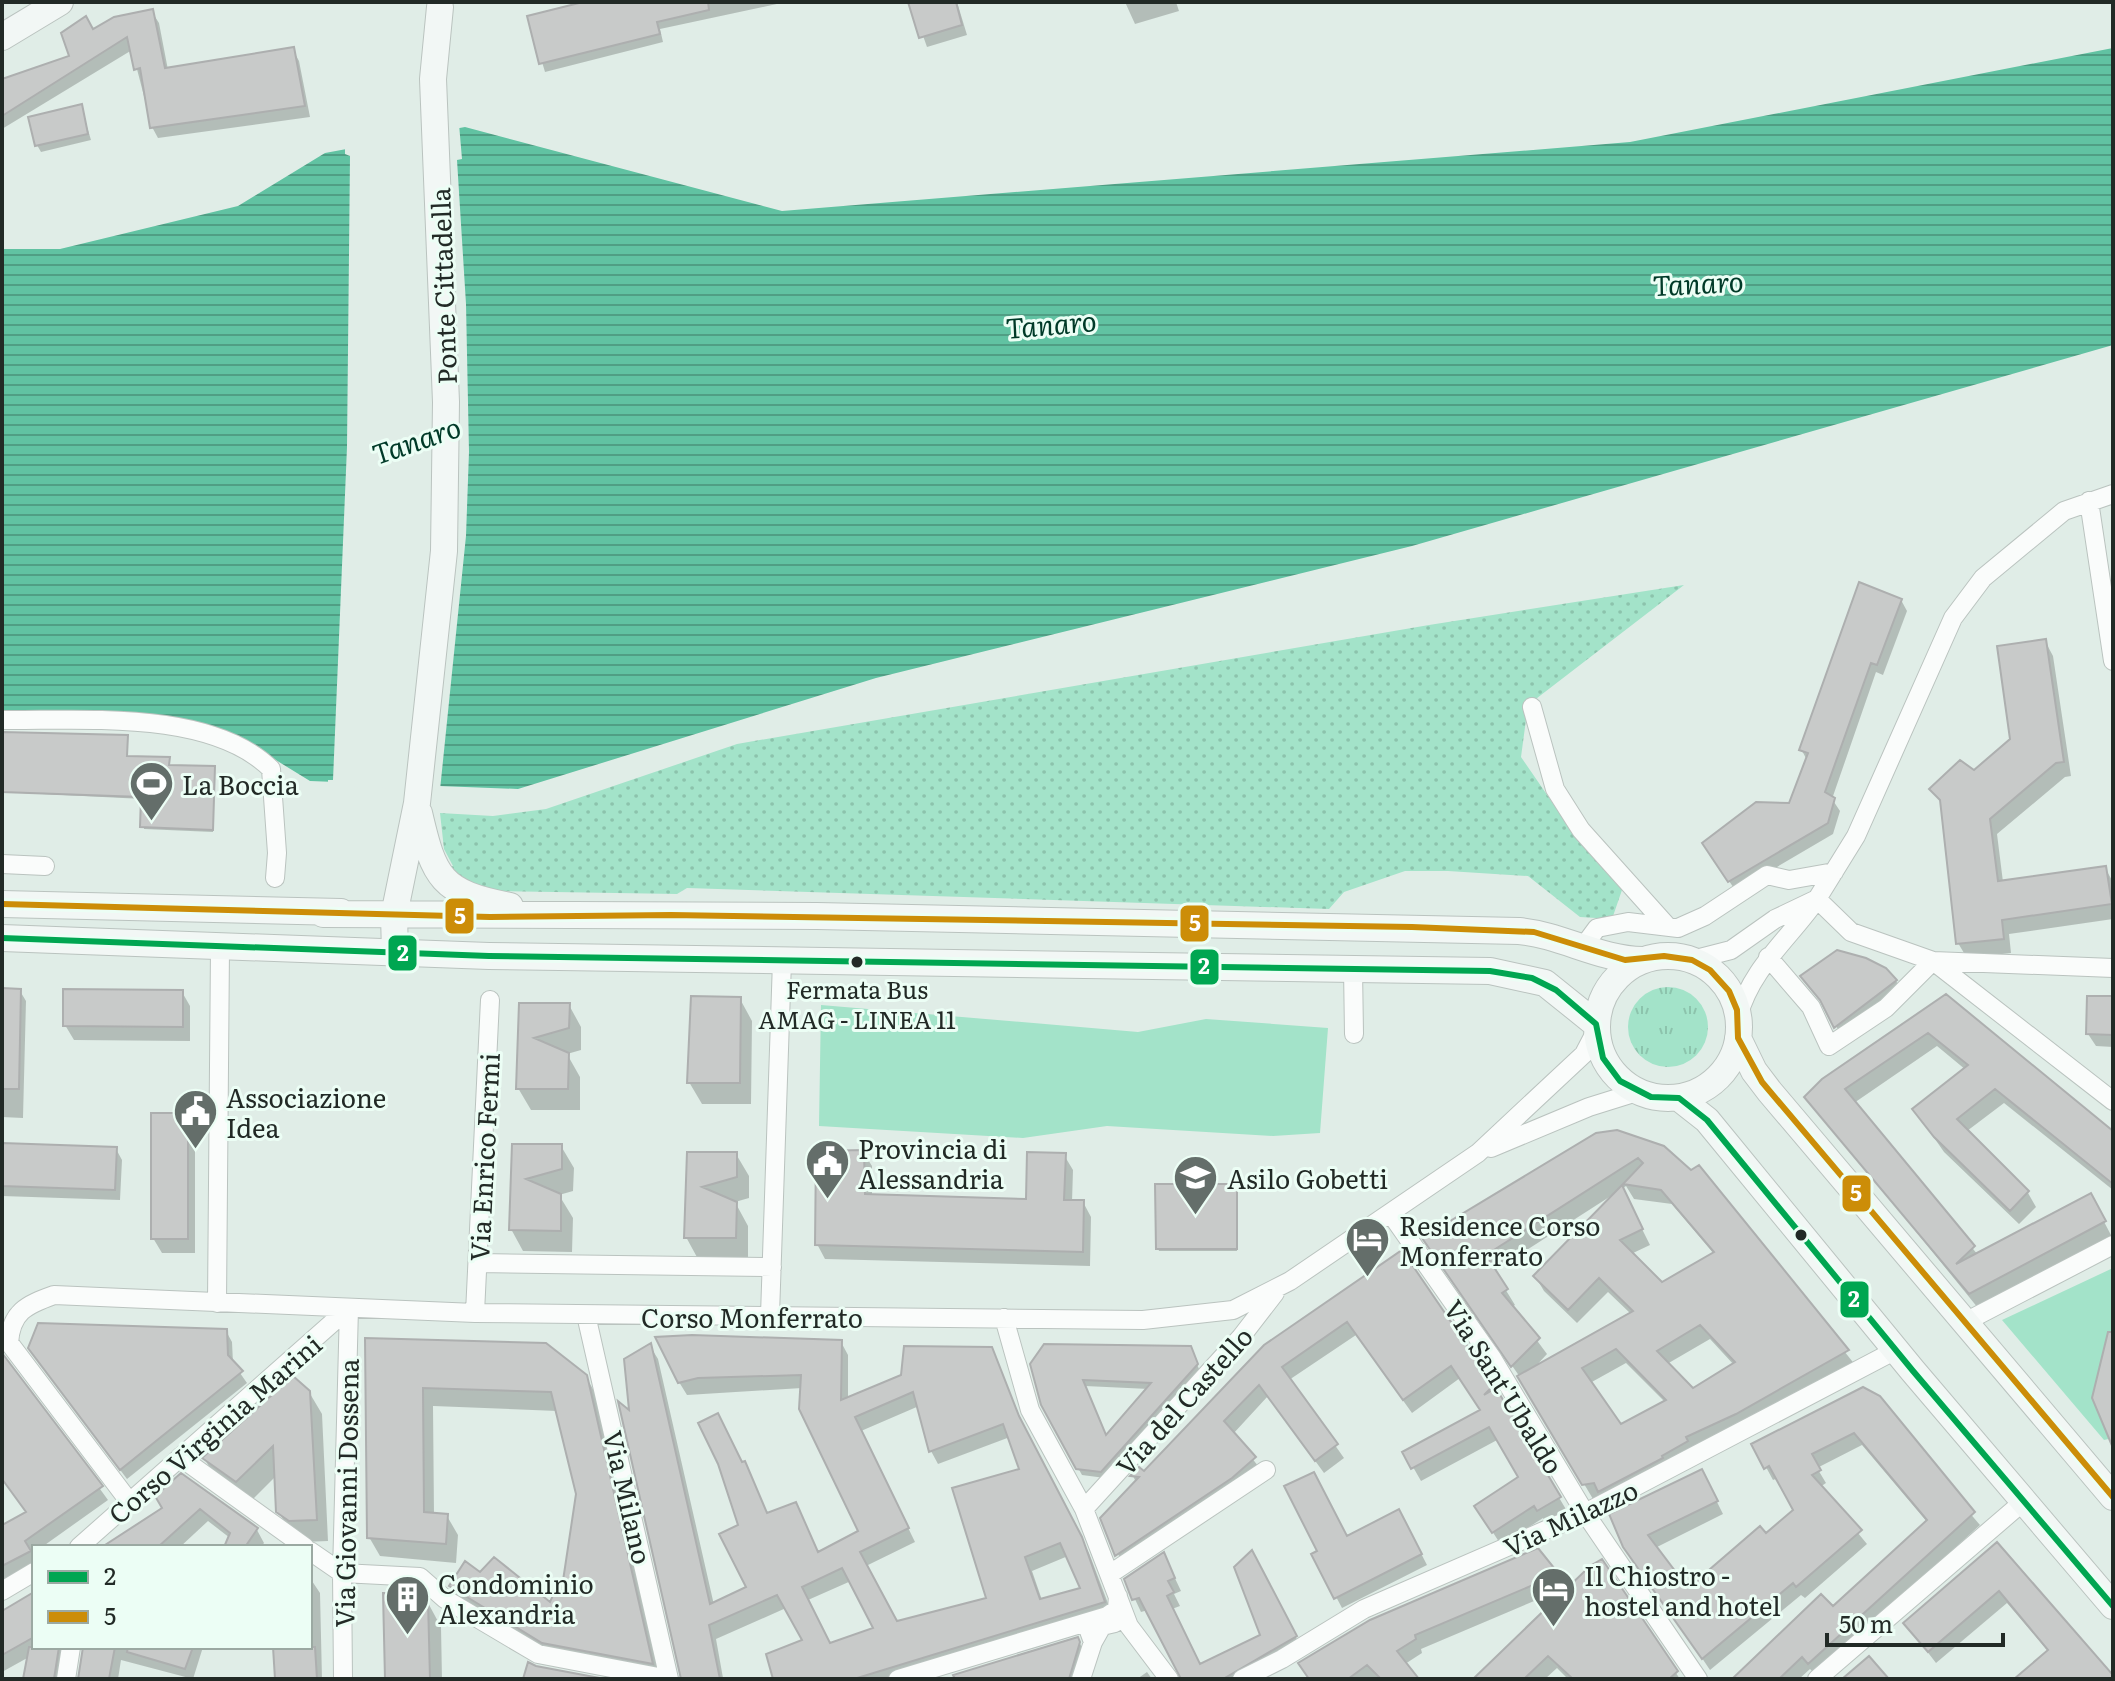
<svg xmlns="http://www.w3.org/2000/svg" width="2115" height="1681" font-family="Literata,serif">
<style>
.grass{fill:url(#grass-tufts)}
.park{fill:url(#park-dots)}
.pitch{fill:#a3e3c9}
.water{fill:url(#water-rules)}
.pier{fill:#e0ede7}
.shadow{fill:#0003;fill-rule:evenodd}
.building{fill:#c8cac9;stroke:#adafaf;stroke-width:2;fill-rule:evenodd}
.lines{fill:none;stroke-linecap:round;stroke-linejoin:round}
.street-casing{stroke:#bac3bf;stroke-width:20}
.secondary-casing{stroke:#bac3bf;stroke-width:28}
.street{stroke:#fafcfb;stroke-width:18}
.secondary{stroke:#f2f7f5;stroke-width:26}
.bus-1-casing{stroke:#ecfef5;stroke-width:12}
.bus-2-casing{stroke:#ecfef5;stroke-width:12}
.bus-1{stroke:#00a651;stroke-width:6}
.bus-2{stroke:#cc8d08;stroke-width:6}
.bus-dot{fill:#222a26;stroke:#ecfef5;stroke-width:3}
.labels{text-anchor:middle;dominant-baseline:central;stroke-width:6;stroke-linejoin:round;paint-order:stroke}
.bus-label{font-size:24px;fill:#222a26;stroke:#ecfef5}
.street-label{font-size:26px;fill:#222a26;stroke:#ecfef5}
.poi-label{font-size:26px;fill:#222a26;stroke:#ecfef5;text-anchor:start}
.water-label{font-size:28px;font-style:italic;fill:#003a28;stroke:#ecfef5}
.line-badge{stroke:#ecfef5;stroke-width:3}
.badge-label{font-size:22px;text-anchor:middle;font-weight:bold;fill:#fff}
</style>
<defs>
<pattern id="grass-tufts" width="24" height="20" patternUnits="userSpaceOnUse" patternTransform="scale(2)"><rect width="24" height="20" fill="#a3e3c9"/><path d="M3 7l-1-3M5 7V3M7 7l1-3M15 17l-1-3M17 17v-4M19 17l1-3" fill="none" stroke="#8cc3ac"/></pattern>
<pattern id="park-dots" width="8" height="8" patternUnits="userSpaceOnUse" patternTransform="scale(2)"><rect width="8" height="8" fill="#a3e3c9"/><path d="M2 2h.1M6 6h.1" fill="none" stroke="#8cc3ac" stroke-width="1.8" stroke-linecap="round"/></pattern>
<pattern id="water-rules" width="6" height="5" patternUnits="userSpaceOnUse" patternTransform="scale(2)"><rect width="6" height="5" fill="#61c2a2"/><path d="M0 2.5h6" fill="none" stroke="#509e84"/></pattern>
</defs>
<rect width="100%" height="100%" fill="#e0ede7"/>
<path class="grass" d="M1628 1027a40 40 0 1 1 80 0a40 40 0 1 1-80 0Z"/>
<path class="park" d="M1684 585 1528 705 1521 757 1563 818 1622 890 1612 919 1580 917 1528 876 1448 871H1405L1344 892 1329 909 687 888 677 894 498 891 471 885 444 868 453 866 444 849 440 813 493 816 546 809 737 744 1429 625Z"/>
<path class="pitch" d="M821 1005 1138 1032 1206 1019 1328 1028 1320 1133 1273 1136 1107 1126 1023 1138 819 1126Z
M2113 1268V1438L2104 1440 2002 1320Z"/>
<path class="water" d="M2113 48V345L1412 546 876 678 518 789 310 781 253 746 75 711H2V249H60L238 206 325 153 465 127 782 211 1630 142Z"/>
<path class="pier" d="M459 124 462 159 457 160 466 304 469 452 466 536 440 790 328 786V780H333L347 447 350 156 345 154V145Z"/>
<path class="shadow" d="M594 2H786L660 29 663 42 545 72 529 18Z
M911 2H957L967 35 927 47Z
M1125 2H1176L1179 11 1135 24Z
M152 12 159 23 168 70 293 50 299 61 310 117 158 138 152 127 132 50 2 129V81L71 57 92 31Z
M81 107 91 140 41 152 37 145Z
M1901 600 1907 611 1883 675 1876 672 1832 799 1840 811 1833 834 1736 891 1710 854 1791 805 1807 760 1801 749Z
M2045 641 2053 656 2071 776 2065 777 1997 834 2003 882 2105 868 2113 882V919L2009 934 2011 953 1967 958 1958 943 1943 806 1932 789 1975 772 2012 740Z
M127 737 128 758 169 759 170 767 214 768 213 832 144 829 143 799 2 792Z
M1803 976 1896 981 1902 991 1842 1037 1826 1007Z
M2 990 20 991 26 1001 23 1118 2 1117Z
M182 992 190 1006V1041L74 1040 65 1025Z
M1946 997 2113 1134V1190L2004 1103 1967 1131 2028 1193 2036 1207 2019 1224 1944 1152 1914 1109 1966 1070 1937 1046 1854 1103 1978 1255 2090 1195 2112 1237 1978 1308 1807 1097Z
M2113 998V1047L2096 1046 2088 1034Z
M740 999 752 1021 751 1104H702L689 1082Z
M521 1005H569L581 1027V1050L567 1054 580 1077V1110H531L518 1088Z
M187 1115 195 1130V1253H162L153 1238Z
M1596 1135 1691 1172 1698 1168 1856 1366 1593 1499 1522 1380 1434 1253ZM1626 1186 1634 1199 1672 1204 1714 1254 1662 1285 1631 1254 1650 1245 1622 1189ZM1614 1194 1535 1276 1544 1291 1577 1323 1608 1292 1631 1314 1534 1368 1547 1354 1512 1307 1515 1305 1494 1271ZM1710 1339 1734 1365 1692 1390 1667 1364ZM1626 1363 1665 1402 1621 1426 1590 1383Z
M2 1145 116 1149 122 1160 120 1200 2 1196Z
M514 1146H561L574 1168 573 1191 559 1195 573 1218 572 1252 523 1251 511 1229Z
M863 1152 872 1166V1196L1028 1201 1064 1155 1073 1170 1072 1202H1083L1091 1217 1090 1266 825 1259 817 1244Z
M689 1154H736L749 1176V1198L735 1202 748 1226V1259H698L686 1237Z
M1236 1186 1237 1251H1159L1158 1248Z
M1401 1253 1492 1386 1567 1511 1546 1523 1543 1518 1501 1545 1485 1520 1520 1478 1499 1439 1421 1481 1405 1453 1482 1411 1460 1378 1412 1413 1356 1335 1289 1380 1344 1458 1324 1473 1268 1396 1233 1434 1262 1471 1124 1568 1103 1518 1136 1482 1133 1476 1139 1470 1144 1474Z
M226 1331 232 1342 233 1363 247 1383 127 1479 37 1359Z
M367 1340 586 1377 597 1396 662 1679 555 1661 462 1605 451 1586 480 1575 551 1605 562 1596 578 1494 557 1411 433 1406 434 1515 447 1516 458 1535 456 1563 380 1556 369 1537Z
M841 1342 848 1355V1400L991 1349 1026 1431 1089 1553 1112 1614 903 1679H775L805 1641 786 1608 716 1639 723 1678 729 1679H684L632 1415 650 1346 658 1359 714 1605 749 1588 740 1526 742 1464 752 1477 768 1515 796 1504 819 1554 861 1532 802 1388 687 1395 679 1382ZM919 1406 931 1451 938 1464 1010 1437 1022 1471 989 1599 896 1623 866 1566 915 1542 861 1431ZM1068 1556 1082 1590 1042 1600 1032 1571ZM851 1581 875 1629 830 1645 808 1600Z
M2 1354 108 1500 42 1547H34L31 1555 34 1565 2 1582V1527L27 1513 2 1479Z
M1193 1356 1200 1371 1105 1478 1082 1475 1043 1405 1032 1364ZM1085 1386 1149 1389 1107 1438Z
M1863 1389 1980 1525 1816 1675 1810 1669 1799 1679H1735L1832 1609 1928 1523 1862 1445 1817 1468 1826 1483 1820 1487 1867 1544 1805 1598 1801 1595 1710 1670 1626 1545 1708 1484 1723 1514 1655 1548 1688 1591 1766 1536 1795 1510 1778 1478 1773 1480 1754 1445Z
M309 1392 322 1414 328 1541 303 1542 291 1533 278 1511 276 1476 249 1503 217 1480 204 1458Z
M181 1476 257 1530 264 1543 261 1547H226L230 1538 208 1521 180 1547H113L164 1509Z
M1405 1522 1427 1565 1342 1608 1314 1555 1346 1538Z
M1997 1545 2113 1679H2017L2049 1652 2007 1603 1936 1663 1906 1624Z
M1537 1551 1565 1588 1421 1649 1422 1653 1405 1664 1417 1679H1309Z
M1164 1555 1181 1591 1174 1594 1180 1606 1172 1609 1200 1666 1263 1636 1258 1565 1302 1649 1247 1679H1182L1148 1610 1141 1612 1126 1580Z
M1601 1562 1680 1679H1568L1557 1668 1545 1679H1476Z
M310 1578 320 1593 322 1679H277L275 1647H310Z
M34 1593V1647H203L193 1679 121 1660 118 1679H79L85 1650 75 1648 64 1679H25L29 1657 2 1672V1612Z
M427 1601 441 1627 442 1679H387Z
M1078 1640 1085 1653 1081 1679H957Z
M1147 1672 1152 1679H1137Z"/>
<path class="building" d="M583 2H708L709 10 657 22 660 34 539 64 527 16Z
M908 2H956L962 25 919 38Z
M153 9 165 68 294 47 305 106 150 128 140 68 134 70 127 37 2 116V79L69 56 61 33 86 16 93 29 114 17Z
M82 104 88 134 35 146 28 117Z
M1859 582 1902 599 1877 665 1871 663 1825 792 1835 798 1828 823 1728 882 1702 843 1756 802 1789 803 1808 753 1799 750Z
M2046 639 2064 762 2056 763 1990 819 1998 881 2106 866 2112 904 2002 920 2004 939 1956 944 1940 800 1929 789 1960 760 1974 770 2010 739 1997 646Z
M2 732 128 735 127 756 170 757 169 765 215 766 213 830 140 827 141 797 2 792Z
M1837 950 1866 958 1886 968 1897 980 1834 1028 1820 1000 1800 976Z
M2 988 21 989 19 1089H2Z
M63 989 183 990V1027L63 1026Z
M1946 994 2113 1131V1184L1995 1089 1957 1119 2029 1191 2010 1211 1934 1137 1912 1109 1968 1065 1928 1033 1845 1089 1975 1246 1956 1264 2091 1193 2106 1221 1969 1294 1804 1097 1822 1079Z
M691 996 741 997 740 1083H687Z
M2087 996H2113V1035L2086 1034Z
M519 1003H570L569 1028 534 1038 569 1053 568 1089H516Z
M151 1113H188V1239H151Z
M1617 1130 1664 1146 1691 1170 1699 1165 1849 1350 1736 1414 1686 1437 1688 1441 1662 1456 1663 1458 1598 1492 1594 1483 1582 1485 1517 1376 1633 1311 1599 1278 1568 1310 1533 1276 1622 1185 1643 1229 1620 1240 1662 1282 1714 1252 1661 1190 1623 1184 1643 1163 1638 1158 1486 1255 1508 1289 1502 1293 1540 1338 1511 1367 1422 1238 1596 1133ZM1700 1325 1735 1362 1693 1388 1657 1351ZM1616 1349 1666 1400 1621 1424 1582 1368Z
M2 1143 117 1147 115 1190 2 1186Z
M512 1144H562V1169L526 1179 561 1194V1231L509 1230Z
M864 1150 865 1194 1026 1199 1027 1152 1066 1153 1064 1200H1084L1083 1252 815 1245 816 1151Z
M687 1152H737V1177L702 1187 737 1202 736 1238H684Z
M1155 1184H1237V1249H1156Z
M1402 1250 1494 1385 1484 1395 1496 1388 1561 1497 1537 1511 1534 1506 1492 1533 1474 1506 1518 1477 1489 1427 1411 1469 1402 1452 1480 1410 1451 1366 1403 1400 1347 1322 1282 1367 1338 1444 1315 1461 1259 1385 1224 1421 1256 1457 1232 1478 1115 1556 1100 1518 1139 1477 1130 1476 1139 1467 1144 1471 1264 1345Z
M38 1323 227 1329 228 1355 243 1371 120 1470 28 1348Z
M2108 1332H2113V1448L2092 1398Z
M692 1335 842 1340 841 1400 901 1375 904 1346 992 1347 1019 1416 1082 1537 1105 1602 854 1679H773L766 1654 802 1640 777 1595 709 1625 720 1679H681L618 1401 629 1410 624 1359 651 1343 710 1604 746 1587 719 1534 738 1525 718 1464 698 1423 718 1413 742 1462 745 1461 767 1513 796 1502 818 1552 858 1531 799 1409 801 1375 698 1378 678 1383 655 1337ZM913 1392 929 1452 1003 1424 1019 1469 952 1488 986 1598 897 1621 860 1552 909 1528 855 1417ZM1060 1543 1080 1588 1040 1599 1025 1557ZM842 1568 873 1628 830 1643 802 1587Z
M365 1338 546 1343 587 1375 653 1664 542 1643 449 1586 465 1561 480 1572 494 1557 550 1602 554 1593 561 1594 576 1494 551 1392 423 1388 424 1512 448 1514 446 1544 367 1538Z
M1044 1344 1191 1346 1198 1364 1101 1472 1076 1469 1041 1405 1030 1364ZM1083 1380 1151 1383 1106 1435Z
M2 1353 103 1486 25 1541 31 1551 2 1566V1525L26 1512 2 1479Z
M293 1376 310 1391 317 1520 289 1521 276 1512 273 1446 236 1482 202 1458Z
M1863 1387 1880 1396 1975 1512 1808 1664 1802 1657 1779 1679H1732L1821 1594 1833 1606 1927 1520 1854 1433 1812 1454 1821 1470 1812 1475 1862 1530 1796 1587 1793 1583 1702 1659 1623 1547 1609 1514 1702 1469 1718 1501 1648 1535 1688 1588 1760 1526 1766 1533 1793 1510 1769 1466 1764 1469 1751 1444Z
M1314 1472 1347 1536 1399 1509 1422 1554 1334 1599 1311 1554 1317 1551 1284 1486Z
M181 1473 258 1528 245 1547H224L230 1533 200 1509 158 1547H102L162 1508 155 1496Z
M1997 1542 2113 1675V1679H2014L2048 1650 1999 1591 1928 1652 1903 1623Z
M1538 1548 1559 1574 1415 1635 1416 1639 1397 1651 1419 1679H1381L1367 1665 1348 1679H1309L1298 1663 1370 1620Z
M1252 1550 1297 1636 1223 1679H1181L1139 1598 1132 1600 1124 1579 1164 1552 1175 1578 1168 1581 1174 1592 1167 1596 1200 1664 1260 1635 1234 1567Z
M1602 1559 1678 1671 1669 1679H1573L1548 1656 1524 1679H1473L1590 1566Z
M34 1592V1637L2 1655V1611Z
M383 1593 421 1594 428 1600 430 1679H385Z
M1078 1637 1080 1642 1069 1679H955L953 1675Z
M29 1647H59L54 1679H23Z
M83 1647H115L109 1679H78Z
M128 1647H193L185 1669 127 1652Z
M273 1647H315L317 1679H275Z
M1869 1656 1889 1679H1842Z
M528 1662 536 1666 605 1679H523Z"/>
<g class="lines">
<defs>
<path id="street" d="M2113 494 2064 511 1983 578 1953 618 1856 836 1817 899 1851 932 1933 961 2113 968
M2089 501 2113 661
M1532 707 1555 789 1581 830 1668 927
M2 720C81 721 210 709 271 769L277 853 275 878
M2 864 45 866
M1583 947 1597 928 1628 922 1678 928 1705 916 1767 875 1789 880 1834 872
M1768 957 1811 1007 1829 1046 1886 1008 1933 961
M1692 960 1731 950 1775 919 1817 899C1789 939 1751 968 1738 1017
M1933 961 2113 1101
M1353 968 1354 1034
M1491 1148 1589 1107 1637 1092
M1391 1214 1492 1358 1585 1513 1698 1679
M478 1263 772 1267
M217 1303 220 948
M475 1313 490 1000
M586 1315 669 1679
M770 1315 782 961
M1004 1318 1030 1410 1084 1509 1129 1626 1169 1679
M1965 1322 2113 1245
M4 1336 128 1500
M9 1343C11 1312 26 1305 54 1295L475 1313 1143 1320 1233 1310 1290 1281 1478 1153 1584 1054 1596 1031
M180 1457 305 1547
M1084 1509 1241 1337 1275 1293
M79 1547 349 1308
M310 1551 342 1573 420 1577 445 1599 538 1654 669 1679
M1110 1574 1266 1470
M2 1591 34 1572
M1093 1642 1102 1626 1115 1623
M66 1679 71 1647
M343 1679 342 1573 349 1308
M898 1679 1107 1616 1117 1609 1118 1596
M1081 1679 1093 1642 1089 1631
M1242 1679 1282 1659 1364 1609 1585 1513 1896 1350
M1817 1679 2024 1501"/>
<path id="secondary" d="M2 37 60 2
M419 813C434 878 441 893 510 906
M2 904 341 912
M323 914 817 916 1519 931C1562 935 1600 960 1643 960
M2 938 489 956 1490 971 1545 983 1596 1024
M395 953 394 915 417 803 444 551 446 402 433 79 440 7
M1597 1027a71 71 0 1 1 142 0a71 71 0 1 1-142 0Z
M1738 1038 1754 1071 1770 1092 2113 1497
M1679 1098 1707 1120 1913 1371 2113 1606"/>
</defs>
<use href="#street" class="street-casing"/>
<use href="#secondary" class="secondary-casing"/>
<use href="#street" class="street"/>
<use href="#secondary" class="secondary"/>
<defs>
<path id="bus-1" d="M2 938 489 956 1490 971 1532 978 1556 990 1596 1024 1603 1058 1620 1081 1651 1097 1679 1098 1707 1120 1913 1371 2113 1606"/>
<path id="bus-2" d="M2 904 490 917 671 915 1412 927 1534 932 1625 960 1664 956 1692 960 1710 970 1729 991 1737 1010 1738 1038 1762 1082 2113 1497"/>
</defs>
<use href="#bus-1" class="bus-1-casing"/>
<use href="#bus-2" class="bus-2-casing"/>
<use href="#bus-1" class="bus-1"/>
<use href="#bus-2" class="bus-2"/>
</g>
<defs>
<symbol id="stadium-pin" viewBox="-11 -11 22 30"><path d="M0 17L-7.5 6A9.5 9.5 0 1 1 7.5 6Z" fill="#646e6a" stroke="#ecfef5"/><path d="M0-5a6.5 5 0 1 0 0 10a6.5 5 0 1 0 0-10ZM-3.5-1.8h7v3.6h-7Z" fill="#fff"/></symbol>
<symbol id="civic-pin" viewBox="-11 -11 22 30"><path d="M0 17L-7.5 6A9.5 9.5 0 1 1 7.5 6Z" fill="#646e6a" stroke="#ecfef5"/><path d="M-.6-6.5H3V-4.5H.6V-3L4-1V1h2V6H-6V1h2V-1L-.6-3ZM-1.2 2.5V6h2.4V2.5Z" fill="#fff"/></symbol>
<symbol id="school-pin" viewBox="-11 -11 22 30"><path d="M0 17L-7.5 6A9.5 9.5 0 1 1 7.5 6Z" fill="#646e6a" stroke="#ecfef5"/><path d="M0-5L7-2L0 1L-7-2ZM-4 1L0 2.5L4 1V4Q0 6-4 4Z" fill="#fff"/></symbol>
<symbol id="hotel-pin" viewBox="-11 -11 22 30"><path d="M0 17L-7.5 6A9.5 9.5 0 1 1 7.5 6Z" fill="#646e6a" stroke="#ecfef5"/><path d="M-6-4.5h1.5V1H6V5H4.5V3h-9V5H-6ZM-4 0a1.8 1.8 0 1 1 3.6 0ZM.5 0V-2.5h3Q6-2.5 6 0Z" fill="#fff"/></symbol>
<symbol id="building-pin" viewBox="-11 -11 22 30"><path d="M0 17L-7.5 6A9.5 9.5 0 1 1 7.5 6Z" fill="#646e6a" stroke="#ecfef5"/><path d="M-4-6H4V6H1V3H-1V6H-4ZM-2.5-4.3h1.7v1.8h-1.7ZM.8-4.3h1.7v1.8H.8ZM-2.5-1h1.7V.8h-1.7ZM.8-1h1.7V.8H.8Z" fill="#fff"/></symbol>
</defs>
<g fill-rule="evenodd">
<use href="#stadium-pin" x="126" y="758" width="51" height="69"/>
<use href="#civic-pin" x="170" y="1086" width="51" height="69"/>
<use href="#civic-pin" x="802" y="1136" width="51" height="69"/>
<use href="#school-pin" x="1170" y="1152" width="51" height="69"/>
<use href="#hotel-pin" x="1342" y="1214" width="51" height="69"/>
<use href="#hotel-pin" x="1528" y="1564" width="51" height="69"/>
<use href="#building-pin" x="382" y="1572" width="51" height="69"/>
</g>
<g class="bus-dot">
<circle cx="857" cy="962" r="7"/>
<circle cx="1801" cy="1235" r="7"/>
</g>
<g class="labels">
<g class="bus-label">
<text x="857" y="988">Fermata Bus<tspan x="857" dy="30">AMAG - LINEA 11</tspan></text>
</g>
<g class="street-label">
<text transform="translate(442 286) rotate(-92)">Ponte Cittadella</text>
<text transform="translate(483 1157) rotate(-87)">Via Enrico Fermi</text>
<text x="752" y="1316">Corso Monferrato</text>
<text transform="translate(1505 1386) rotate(58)">Via Sant'Ubaldo</text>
<text transform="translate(1183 1400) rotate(-48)">Via del Castello</text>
<text transform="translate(214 1428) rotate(-41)">Corso Virginia Marini</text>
<text transform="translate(345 1493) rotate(-89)">Via Giovanni Dossena</text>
<text transform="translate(629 1497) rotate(77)">Via Milano</text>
<text transform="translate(1570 1517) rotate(-25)">Via Milazzo</text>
</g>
<g class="poi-label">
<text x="182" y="783">La Boccia</text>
<text x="226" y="1096">Associazione<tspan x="226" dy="30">Idea</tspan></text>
<text x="858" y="1147">Provincia di<tspan x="858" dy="30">Alessandria</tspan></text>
<text x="1227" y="1177">Asilo Gobetti</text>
<text x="1399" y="1224">Residence Corso<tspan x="1399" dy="30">Monferrato</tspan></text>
<text x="1584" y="1574">Il Chiostro -<tspan x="1584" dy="30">hostel and hotel</tspan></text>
<text x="438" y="1582">Condominio<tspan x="438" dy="30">Alexandria</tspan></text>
</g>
<g class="water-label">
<text transform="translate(1698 282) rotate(-3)">Tanaro</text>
<text transform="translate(1051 323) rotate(-5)">Tanaro</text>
<text transform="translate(416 439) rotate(-19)">Tanaro</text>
</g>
</g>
<g class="line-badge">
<rect x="444" y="897" width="31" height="38" rx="8" fill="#cc8d08"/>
<rect x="1179" y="904" width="31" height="39" rx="8" fill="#cc8d08"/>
<rect x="387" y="934" width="31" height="38" rx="8" fill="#00a651"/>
<rect x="1189" y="948" width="31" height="38" rx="8" fill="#00a651"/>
<rect x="1841" y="1174" width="31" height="39" rx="8" fill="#cc8d08"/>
<rect x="1839" y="1280" width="31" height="39" rx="8" fill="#00a651"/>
</g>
<g class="badge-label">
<text x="460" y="924">5</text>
<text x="1195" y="931">5</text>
<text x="403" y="961">2</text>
<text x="1204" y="974">2</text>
<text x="1856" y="1201">5</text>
<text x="1854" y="1307">2</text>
</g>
<rect width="2115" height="1681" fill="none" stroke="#222a26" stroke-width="8"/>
<rect x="32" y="1545" width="280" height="104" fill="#ecfef5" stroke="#9ba9a2" stroke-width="2"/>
<rect x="48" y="1571" width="40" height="12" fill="#00a651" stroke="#9ba9a2" stroke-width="2"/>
<text x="104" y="1585" font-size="24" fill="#222a26">2</text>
<rect x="48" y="1611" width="40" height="12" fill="#cc8d08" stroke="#9ba9a2" stroke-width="2"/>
<text x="104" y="1625" font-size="24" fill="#222a26">5</text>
<path d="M1827 1633v12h176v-12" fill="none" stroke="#222a26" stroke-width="4"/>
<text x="1839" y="1633" font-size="24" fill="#222a26" stroke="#ecfef5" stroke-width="6" paint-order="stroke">50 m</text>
</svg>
